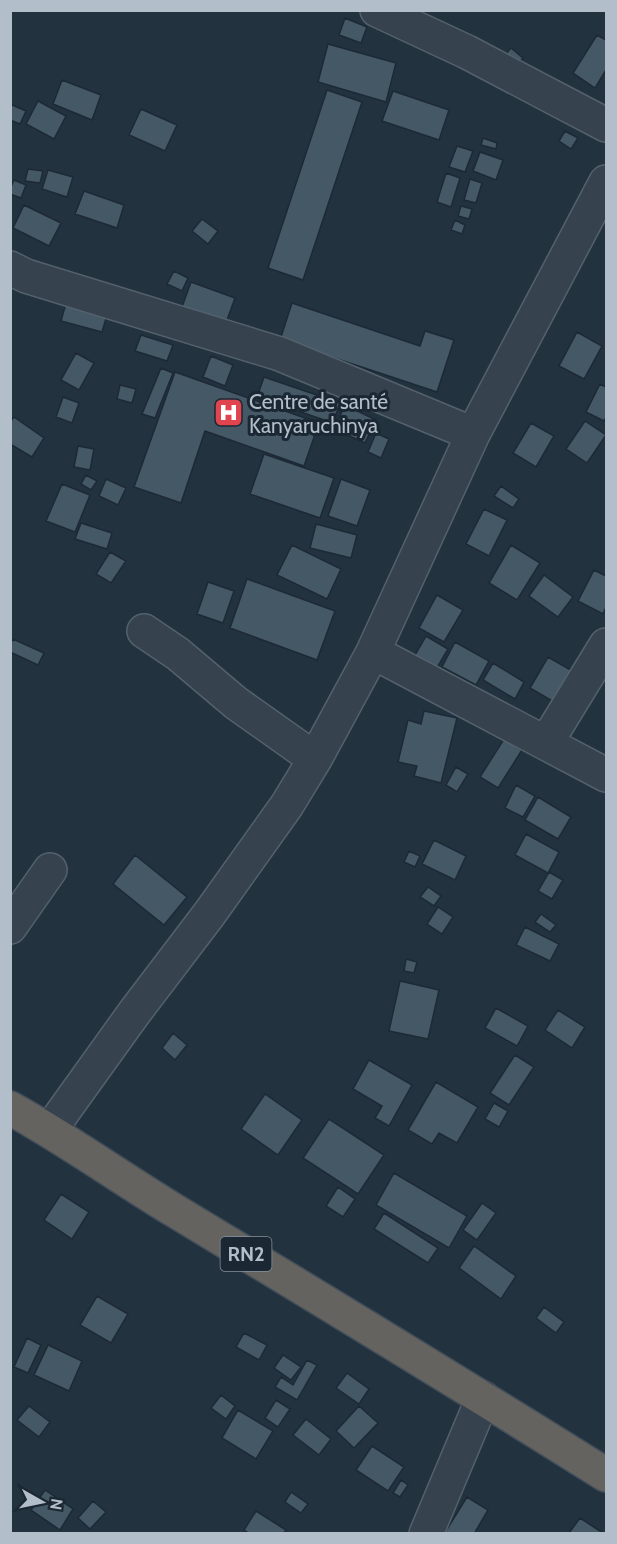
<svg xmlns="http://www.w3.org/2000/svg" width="617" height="1544" font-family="Cabin,sans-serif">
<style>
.building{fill:#455866;stroke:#1d2a36;stroke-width:1.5}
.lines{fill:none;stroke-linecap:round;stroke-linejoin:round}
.minor-casing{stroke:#54616d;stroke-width:36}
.trunk-casing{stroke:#414e5a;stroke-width:36}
.minor{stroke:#36434f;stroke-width:33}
.trunk{stroke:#656360;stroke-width:33}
.labels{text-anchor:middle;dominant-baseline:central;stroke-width:6;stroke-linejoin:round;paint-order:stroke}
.shield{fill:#1b2834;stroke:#85919d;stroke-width:1.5}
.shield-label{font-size:20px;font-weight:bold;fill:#b2beca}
.poi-label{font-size:21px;fill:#b2beca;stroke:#1b2834;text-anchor:start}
</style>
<rect width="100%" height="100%" fill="#22323f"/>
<path class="building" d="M345 18 367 27 361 43 339 35Z
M597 35 606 40V70L595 88 573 73Z
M328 44 396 63 386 102 318 82Z
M511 48 523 58 516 67 503 57Z
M62 80 101 95 92 120 53 104Z
M327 90 362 102 303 280 268 268Z
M393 91 449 110 439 140 382 121Z
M38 101 66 116 54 139 26 124Z
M10 104 26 111 20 124 10 120Z
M141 109 177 125 165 151 129 135Z
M565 131 578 138 571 149 559 141Z
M483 138 497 143 496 149 481 145Z
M457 146 473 151 465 172 449 167Z
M480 152 503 160 496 180 473 171Z
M28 169 43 171 40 183 25 181Z
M48 170 73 177 67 197 42 189Z
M446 173 460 178 451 207 437 202Z
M470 179 482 183 476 203 464 200Z
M14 180 26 185 21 198 10 194V189Z
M84 191 124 205 117 228 75 214Z
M24 205 61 223 49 246 13 228Z
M461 206 472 209 469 219 458 216Z
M202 219 218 231 208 244 192 231Z
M455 220 465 225 462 234 451 230Z
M174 271 188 278 182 291 167 284Z
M191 282 235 298 226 323 182 307Z
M66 303 107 315 102 332 61 321Z
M292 303 420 346 425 331 454 340 437 392 280 340Z
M577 332 602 346 584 379 559 366Z
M141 335 173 345 167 361 135 351Z
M76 353 94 363 79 390 61 380Z
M211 356 233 365 225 386 203 377Z
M161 368 173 373 155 418 142 414Z
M175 372 319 423 304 466 205 431 181 503 134 487Z
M264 377 340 403 333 423 257 397Z
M600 384 606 387V417L604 421 586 412Z
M120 385 136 389 132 403 117 399Z
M63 397 79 403 72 423 56 417Z
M345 405 376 420 365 443 334 429Z
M14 417 44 438 32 457 10 444V422Z
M585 421 606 435 587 463 566 449Z
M531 423 554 436 536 467 513 453Z
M376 433 389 439 381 458 368 452Z
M78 446 94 449 90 470 74 467Z
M264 454 334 478 320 518 250 494Z
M86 475 97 481 91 490 81 484Z
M106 479 126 488 118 505 99 496Z
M341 479 370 490 357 526 328 516Z
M62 484 90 495 75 532 46 521Z
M501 486 519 499 513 508 494 496Z
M484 509 507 520 489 556 466 544Z
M81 523 112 533 107 549 75 539Z
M316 524 357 535 351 558 310 548Z
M292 545 341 569 327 599 277 575Z
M511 545 540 563 517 600 489 583Z
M110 552 126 561 111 583 96 574Z
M594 570 606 576V607L603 614 578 601Z
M544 575 573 597 558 617 529 596Z
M247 579 335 611 317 660 230 628Z
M208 582 234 591 223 623 197 614Z
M437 595 463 610 444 642 419 628Z
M426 636 448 649 434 673 412 660Z
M13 639 44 653 38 665 10 652V644Z
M455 642 489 661 476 685 442 667Z
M548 657 583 677 554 702 530 688Z
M493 663 524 682 515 699 483 680Z
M424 711 457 718 441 783 414 776 417 766 398 762 408 720 421 724Z
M504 739 522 750 498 788 480 777Z
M456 767 468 774 457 792 446 785Z
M516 785 535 796 523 817 505 808Z
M538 797 571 817 558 839 525 820Z
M526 834 559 852 548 873 515 855Z
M434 840 466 856 455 880 422 864Z
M409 851 420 856 415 867 404 862Z
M135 855 187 897 164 925 113 884Z
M549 872 563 880 552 899 538 891Z
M428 887 441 896 434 906 420 897Z
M438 907 453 917 442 934 427 924Z
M541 914 556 925 550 932 535 922Z
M525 927 559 944 550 961 516 945Z
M406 959 417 962 414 973 404 971Z
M400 981 439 990 428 1039 389 1031Z
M496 1008 528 1026 517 1046 485 1028Z
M558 1010 585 1027 572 1048 545 1030Z
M173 1033 187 1045 175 1060 162 1048Z
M515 1055 534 1067 509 1105 490 1093Z
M369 1060 412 1085 389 1126 375 1118 382 1106 353 1089Z
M436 1082 478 1107 457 1143 439 1133 432 1144 408 1130Z
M265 1094 302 1120 278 1155 241 1129Z
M494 1103 508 1111 499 1127 485 1119Z
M329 1119 384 1155 358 1194 303 1158Z
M394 1173 467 1216 449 1248 376 1205Z
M338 1187 355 1199 343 1217 326 1206Z
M61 1194 89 1212 72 1239 44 1220Z
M482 1203 496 1213 477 1240 463 1230Z
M384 1213 438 1248 428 1263 374 1229Z
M474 1246 516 1276 501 1299 459 1268Z
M97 1296 128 1314 111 1343 80 1325Z
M544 1307 564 1322 556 1333 536 1318Z
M244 1333 267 1345 259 1360 236 1347Z
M27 1338 41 1345 28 1373 14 1367Z
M48 1345 82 1361 69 1391 34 1375Z
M283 1355 301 1367 291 1380 274 1368Z
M307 1360 317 1365 297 1400 275 1387 281 1377 293 1385Z
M347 1373 369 1389 359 1404 336 1388Z
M221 1395 235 1406 226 1419 211 1408Z
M276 1400 290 1409 278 1427 265 1418Z
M29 1406 50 1422 39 1437 17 1420Z
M359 1406 378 1423 354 1448 336 1431Z
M238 1410 273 1431 256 1459 222 1438Z
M306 1419 331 1439 319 1455 293 1435Z
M372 1446 404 1467 388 1491 356 1470Z
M401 1480 408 1485 400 1497 393 1493Z
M45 1490 73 1509 60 1530 31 1510Z
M291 1492 308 1504 301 1513 285 1502Z
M467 1497 488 1510 474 1534H444Z
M93 1501 106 1512 90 1529 78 1518Z
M256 1511 286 1530 283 1534H250L244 1530Z
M580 1518 603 1533V1534L569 1533Z"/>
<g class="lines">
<defs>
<path id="minor" d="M377 10 467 52 606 125
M10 268 26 276 280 354 473 434
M144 631 178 654 236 703 315 759
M373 652 606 775
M546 743 606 645
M10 927 50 870
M50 1130 134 1013 210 913 287 805 315 759 373 652 473 434 606 182
M426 1534 483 1398"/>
<path id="trunk" d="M10 1108C66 1139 118 1176 172 1209 317 1297 463 1385 606 1475"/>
</defs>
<use href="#minor" class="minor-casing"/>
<use href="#trunk" class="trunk-casing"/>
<use href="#minor" class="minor"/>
<use href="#trunk" class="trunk"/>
</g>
<defs>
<symbol id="hospital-square" viewBox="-11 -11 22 22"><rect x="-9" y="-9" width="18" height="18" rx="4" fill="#e0444e" stroke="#1b2834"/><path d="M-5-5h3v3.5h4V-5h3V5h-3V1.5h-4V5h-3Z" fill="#fff"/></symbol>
</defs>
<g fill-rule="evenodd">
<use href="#hospital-square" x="212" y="396" width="33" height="33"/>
</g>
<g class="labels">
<rect class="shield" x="220.5" y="1237" width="51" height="34" rx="4.5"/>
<g class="shield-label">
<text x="246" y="1254">RN2</text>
</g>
<g class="poi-label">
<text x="249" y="401">Centre de santé<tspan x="249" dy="24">Kanyaruchinya</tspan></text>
</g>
</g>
<rect width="617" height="1544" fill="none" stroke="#b2beca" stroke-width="24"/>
<g transform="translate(42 1502) rotate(99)" stroke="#1b2834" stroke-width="4.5" paint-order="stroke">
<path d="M0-4.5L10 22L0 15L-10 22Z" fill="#b2beca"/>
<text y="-9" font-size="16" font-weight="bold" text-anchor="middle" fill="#b2beca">N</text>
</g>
</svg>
